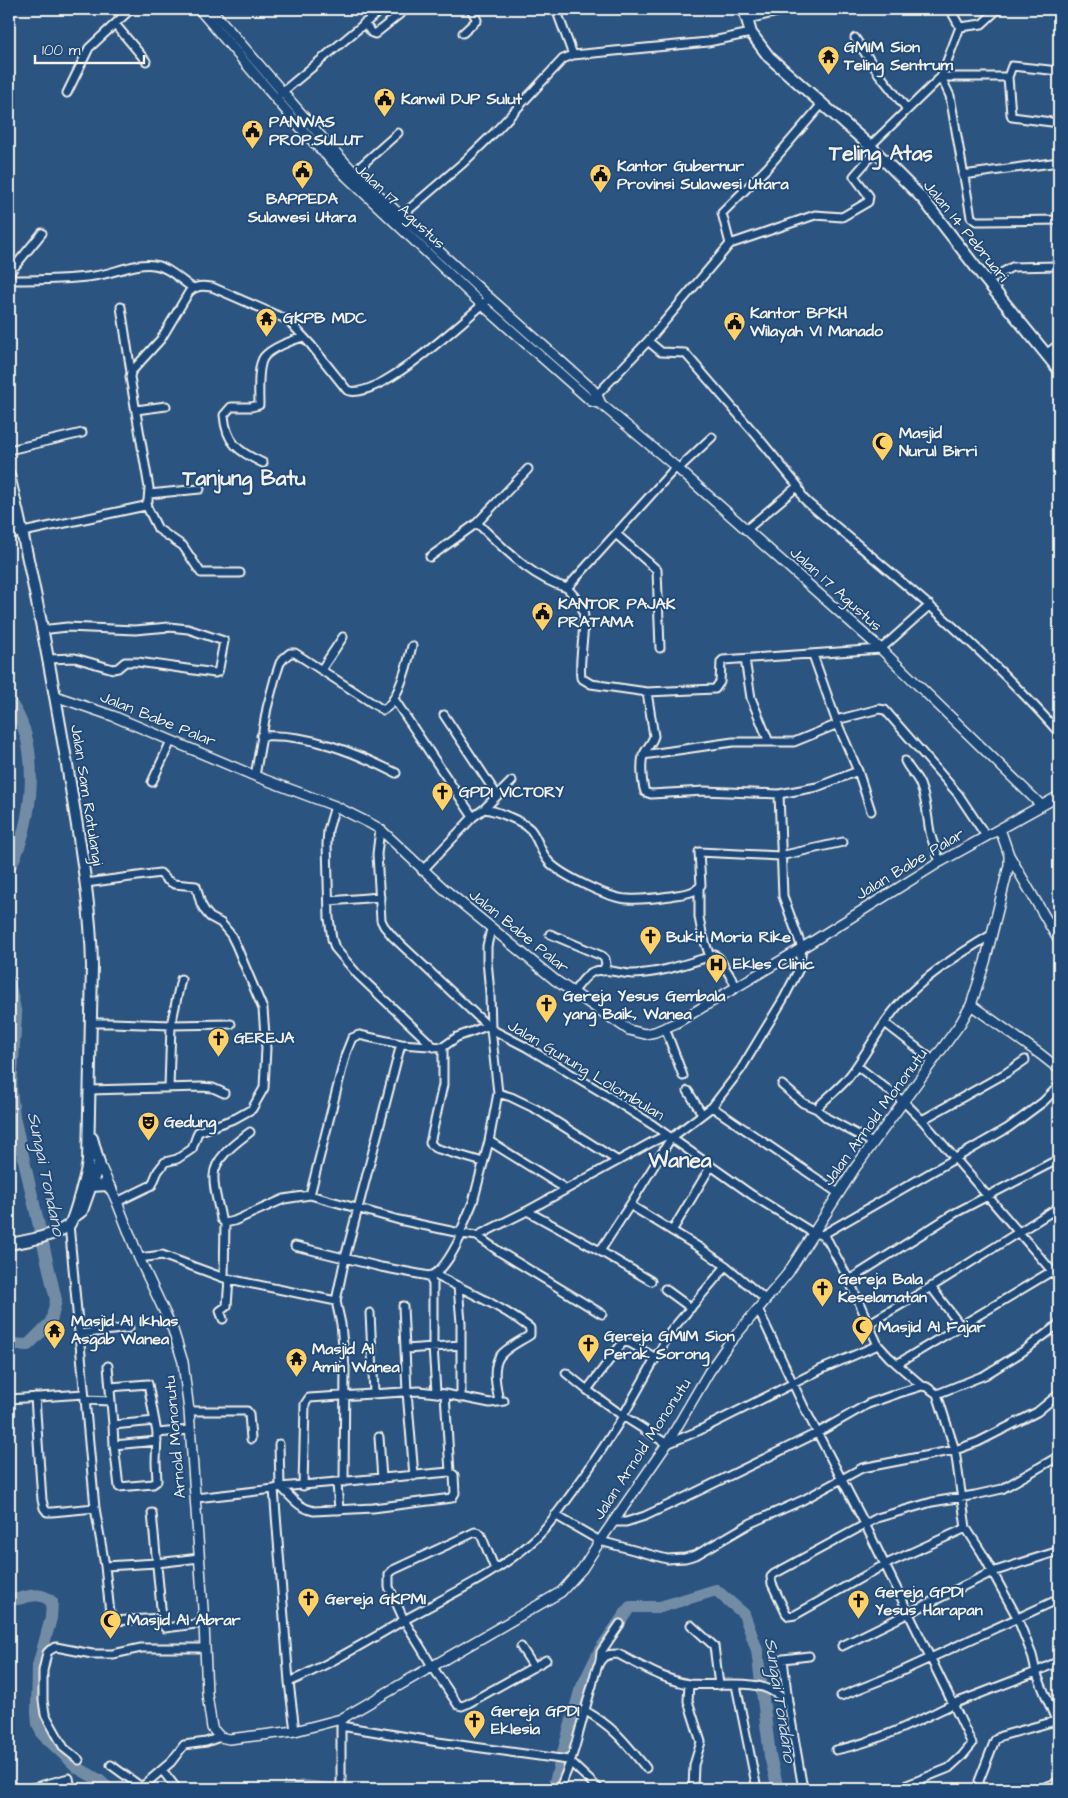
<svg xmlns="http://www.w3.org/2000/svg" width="1068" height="1798" font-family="'Architects Daughter',sans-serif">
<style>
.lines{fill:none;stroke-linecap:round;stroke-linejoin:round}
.river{stroke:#738ca6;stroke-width:12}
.minor-casing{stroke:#f4f1e8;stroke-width:11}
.tertiary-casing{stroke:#f4f1e8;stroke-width:12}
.secondary-casing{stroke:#f4f1e8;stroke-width:14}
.primary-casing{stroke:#f4f1e8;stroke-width:14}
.minor{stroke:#1f4a7a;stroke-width:7}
.tertiary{stroke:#1f4a7a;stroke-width:9}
.secondary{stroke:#1f4a7a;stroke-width:10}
.primary{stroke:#1f4a7a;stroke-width:10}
.labels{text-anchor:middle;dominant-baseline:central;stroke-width:4;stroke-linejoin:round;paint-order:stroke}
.poi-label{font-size:16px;font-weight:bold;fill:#f4f1e8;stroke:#1f4a7a;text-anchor:start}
.street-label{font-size:16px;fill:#f4f1e8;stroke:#1f4a7a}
.water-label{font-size:18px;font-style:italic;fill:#dadddb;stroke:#1f4a7a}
.district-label{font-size:21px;font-weight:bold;fill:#f4f1e8;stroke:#1f4a7a}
</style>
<rect width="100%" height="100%" fill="#2c5481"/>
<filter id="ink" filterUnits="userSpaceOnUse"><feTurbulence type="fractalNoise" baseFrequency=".02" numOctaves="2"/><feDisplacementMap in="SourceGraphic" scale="10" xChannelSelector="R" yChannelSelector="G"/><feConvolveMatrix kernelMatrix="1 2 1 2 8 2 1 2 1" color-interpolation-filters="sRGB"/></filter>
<g filter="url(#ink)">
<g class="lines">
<path class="river" d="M9 701C42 743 34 824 9 869
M9 981 16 1015 11 1088 14 1117 56 1300 51 1322 28 1345 9 1344
M9 1600C26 1600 36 1588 52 1602L51 1618 38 1666 37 1712 38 1724 43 1735 78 1768 99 1780 109 1789
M287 1789 304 1786 331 1789
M553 1789 580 1691 600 1650 630 1607H660L716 1590 744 1614 757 1650 770 1756 778 1789"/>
<defs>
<path id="minor" d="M116 9 124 14
M556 9 573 55
M950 9 960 27 941 77 950 96 971 217 976 221H984L1059 220
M1055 9 1059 18
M748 19 791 9
M364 23 372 33 375 34 406 9
M115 24 146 61
M960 27 982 24 998 9
M463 33 477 20 471 9
M855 38 879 74 907 109
M1008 77 1011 114 1012 117 1059 123
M67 93 89 48 131 9
M280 94 382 9
M870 146 941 77H1008L1012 66 1059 71
M354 172 398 133
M963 175 1059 162
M399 218 463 163 496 131 563 59 573 55 708 42 751 33
M730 244 722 213 767 168 822 104
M9 280C37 280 66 280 94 276 112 274 136 262 154 265 169 267 181 281 193 288
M9 280 11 271 42 233
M987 281 1012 267 1059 266
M121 307 131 372
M648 341 661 352 685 353 757 436 798 486 803 498 808 503C895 576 984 647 1059 733
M1046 354 1059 344
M594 398 648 341 730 244 815 215 842 217 868 202 869 196 854 176 875 152
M136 410 166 406
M9 450 82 433
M263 463C239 452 226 443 224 415L231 407H251L259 405C259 393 257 366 264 357 271 348 293 340 303 337
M676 467 567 588C572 594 579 600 582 607 588 620 578 659 581 678L591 684 647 692 654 736C652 743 647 747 644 754 640 761 642 784 645 792L651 794 704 791 779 794 817 787 858 771
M528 469 477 523C505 549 530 577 567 588
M678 469 712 437
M149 494 200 489
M146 505 158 529 183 546 201 573H240
M747 529 798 486
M616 534 657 570 660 648
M9 535 145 506 148 501 149 488 130 377 131 372 161 339 189 292C196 285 203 286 212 287L288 320 311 345 347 390C375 404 468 317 490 298
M430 557 477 523
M41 630 67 627 135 630 169 627 188 629 224 641 219 668 218 672 215 673 138 662H125L118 668 113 669 75 658 47 659
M813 655 836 720 858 771 871 811
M745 659 751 698 769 742
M321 670 343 637
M647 692 715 689 720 682 721 662 723 660 881 649 930 605
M394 699 473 817
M444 715 497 795
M836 720 879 709 885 710 958 794 986 836
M261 736C308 733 354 752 396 773
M643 755 733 742H794L838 724
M905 761C910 772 918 776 921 787 927 802 927 817 930 832 932 842 937 852 940 862
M255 776 267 708 275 678 280 663 284 658 290 653H295L383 710C398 703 408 662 412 646
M152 782 171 741
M335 806 328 830 327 844 329 918 332 939 335 948 358 975 434 1047
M484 809 512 781
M380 829 377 854 381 920 384 926 393 937 491 1029 526 1047 603 1093 653 1125 752 1195 813 1233 822 1235 828 1241 849 1280 878 1345 889 1357 922 1386
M422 871 473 817 484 809C495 810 522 821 530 829 538 838 540 852 549 862 561 875 610 899 628 899 641 900 656 898 670 896 680 894 695 894 701 885L699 852 780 856 843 842
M86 883 160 873 167 880 174 884 196 886 201 904 205 911 210 917 221 923 231 935 236 945 263 1009 266 1048 264 1088 252 1109 236 1118 198 1132 192 1149 177 1159 165 1162 158 1171 152 1185 117 1202
M699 888V917L702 933 710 957
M329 901 380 897
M550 934 602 956 605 959 606 964 603 971
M573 992C579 986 586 973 595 971 606 968 621 974 633 974 662 973 688 963 715 955L719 958 737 987
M90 1023H112L171 1025 231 1024
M885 1023 934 1061
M665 1028 683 1076
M443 1047V1085L430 1143 435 1148 483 1162
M857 1066 904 1102 922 1120 1052 1271
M782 1085 803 1103 817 1109
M169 1088 171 1025 181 979
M89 1090 201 1087 213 1088 224 1093
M688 1091 702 1114
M498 1093 511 1097 536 1109 618 1161
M712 1107 838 1193
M922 1120 1006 1073 1025 1060
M489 1141 566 1189
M873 1143 827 1118 818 1110V1107C829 1095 842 1087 851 1074 870 1049 884 1018 907 996 931 972 962 952 991 935
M310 1195 346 1053 352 1038 359 1035 401 1044 443 1047 457 1037 487 1026
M630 1205 700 1248 726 1266 766 1300
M527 1211 600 1251 651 1281
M225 1223 234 1221 284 1199 310 1195 399 1220 460 1233
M69 1224 95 1508 105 1566 157 1563 199 1558
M672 1231 711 1166
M462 1234 477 1236 527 1211 652 1142 667 1135
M822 1235 1008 1128 1043 1102 1059 1086
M477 1236 500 1252 602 1314
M295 1246 381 1267 429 1276C443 1274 456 1246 462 1234L460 1233 473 1202 489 1141 498 1093 491 1029 490 993 487 960V946L491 929
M600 1251 630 1205 671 1138 712 1107 741 1069 784 998 799 969 802 948 783 896 779 794
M139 1258 162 1255 224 1278 336 1301
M435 1275C467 1291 501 1306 530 1328V1335C521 1341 507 1347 500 1356 491 1368 497 1389 499 1402
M429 1276 433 1284V1346L436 1392
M224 1278 225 1223 221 1219C219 1205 213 1190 214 1176 214 1158 237 1142 250 1132
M849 1280 955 1213 1053 1162
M458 1286 461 1323V1398
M931 1287 1059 1207
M665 1289 691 1308
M403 1306 407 1392 414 1476
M758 1309 804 1407 865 1524 953 1704 1036 1672 1059 1728
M370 1313 374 1393
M223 1319 220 1311 227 1306 229 1279
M868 1324 931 1287 960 1325
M79 1334 129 1328
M406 1349 461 1345
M897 1364 1052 1271 1059 1279
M108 1366 113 1425 155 1421
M566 1373 587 1390 623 1416 671 1331 726 1266
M110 1387 148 1384 157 1433 156 1462 157 1481 153 1484 119 1487 114 1445 157 1441
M587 1390 623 1342 630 1343 656 1358
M445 1394 450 1472
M937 1394 985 1375 1022 1352 1059 1324
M35 1397 42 1500 44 1508 47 1512H52L95 1508
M9 1399 84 1394
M85 1400 111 1401
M189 1411H247L249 1414 251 1439
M113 1425 114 1445
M157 1433 190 1430
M379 1437 382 1479
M279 1444 280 1487
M344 1482 345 1367 341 1324 336 1301 345 1258 401 1044
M337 1483 339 1510
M303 1486 305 1404 309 1398 419 1391 445 1394 490 1403 504 1401
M274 1489 280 1487 450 1472 454 1475 455 1493 452 1498 373 1508 314 1511C299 1508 292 1498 281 1487
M196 1498 274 1489 289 1682
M152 1513 162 1618
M555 1515 600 1541 667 1559 685 1558 696 1555 751 1523 803 1500 862 1468 955 1450 978 1442 1037 1412 1059 1394
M612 1522H626L645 1516 692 1494 819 1432 868 1404 899 1393 922 1386 927 1387 937 1394 955 1450 966 1528 982 1553 1017 1617 1032 1655 1036 1672 1059 1661
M966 1528 884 1565 795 1615 789 1616 786 1613 772 1584 771 1577 774 1574 877 1518 932 1502 975 1495 1002 1489 1059 1456
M105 1566 110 1613 113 1621 162 1618V1624L165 1628 204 1623
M495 1569 481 1535 479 1533 475 1532 393 1570 389 1574V1587L404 1620 432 1666 458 1705 462 1706 467 1704 546 1660
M691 1625 714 1646 719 1685
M842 1646 992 1572 1059 1551
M521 1647 534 1667
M600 1661 601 1652 620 1624
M689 1684 688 1701 701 1742 694 1765 693 1789
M736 1685 757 1789
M841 1696 889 1677 1059 1599
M788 1702 783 1659 809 1656
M584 1710C614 1727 625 1742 646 1768
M341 1721V1789
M341 1726 438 1742 568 1760 599 1789
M295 1731 289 1682C330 1664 368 1641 406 1619 449 1595 499 1573 535 1539 546 1529 555 1516 564 1504 585 1475 605 1446 623 1416L667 1444 698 1431 822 1369 878 1345
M836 1750C882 1740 911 1724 953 1704L972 1744 962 1756 949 1768 897 1789
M79 1760 64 1748 45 1714 43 1700V1671L47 1653 50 1650 56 1647 92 1654H113L141 1648H204
M111 1765 140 1786H143L171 1762 184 1745 206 1742 220 1737
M162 1770 177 1789
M9 1783 10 1789
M28 1789 69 1778 71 1789
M559 1789C575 1757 581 1720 592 1686 594 1678 596 1666 601 1660 605 1654 612 1654 618 1654 640 1665 665 1681 690 1684 713 1686 748 1680 768 1689 775 1692 781 1697 788 1702L803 1789
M981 1789 979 1781 995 1740 1001 1736 1059 1720
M1040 1789 1059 1782"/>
<path id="tertiary" d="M199 9 307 135 347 177 478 301 591 401 601 404 676 467 881 649 1041 805
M211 9 324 140 354 172 483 292 591 388 597 395 601 404
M55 696 113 716 255 776 335 806 371 824 380 829 443 888 555 980 629 1030 645 1034 655 1032 676 1023 802 948 940 862 1059 796
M1009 855 1059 941
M971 1005 1040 1054 1059 1069
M99 1163 117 1202 139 1258 173 1330 183 1362 189 1411 204 1623 207 1694 212 1728 220 1737 229 1739 295 1731 341 1719 561 1592 582 1569 600 1541 667 1444 709 1372 727 1346 788 1273 855 1168 960 1024 971 1005 985 962 1009 865V855L1000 829"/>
<path id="secondary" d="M744 9 751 33 769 57 870 146 923 199 981 274 1059 370"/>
<path id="primary" d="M9 475C33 576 53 680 70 783 80 844 91 904 92 966L88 1161C87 1171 74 1220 69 1225 55 1236 26 1241 9 1244
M91 1186 107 1185 111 1189
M75 1216 82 1211 99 1163 92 1138"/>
</defs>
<use href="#minor" class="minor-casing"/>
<use href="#tertiary" class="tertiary-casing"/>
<use href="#secondary" class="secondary-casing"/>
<use href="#primary" class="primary-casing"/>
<use href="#minor" class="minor"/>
<use href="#tertiary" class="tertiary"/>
<use href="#secondary" class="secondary"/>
<use href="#primary" class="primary"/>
</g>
</g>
<defs>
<symbol id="temple-pin" viewBox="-11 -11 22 30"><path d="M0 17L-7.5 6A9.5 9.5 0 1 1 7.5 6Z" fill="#ffd166" stroke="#1f4a7a"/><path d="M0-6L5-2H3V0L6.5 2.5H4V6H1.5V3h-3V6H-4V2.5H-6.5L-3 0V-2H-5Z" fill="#111"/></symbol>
<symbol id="civic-pin" viewBox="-11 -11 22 30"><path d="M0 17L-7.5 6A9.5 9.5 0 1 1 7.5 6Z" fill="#ffd166" stroke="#1f4a7a"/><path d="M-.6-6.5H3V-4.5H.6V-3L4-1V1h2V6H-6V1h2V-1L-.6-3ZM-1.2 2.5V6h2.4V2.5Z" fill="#111"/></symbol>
<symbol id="mosque-pin" viewBox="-11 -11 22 30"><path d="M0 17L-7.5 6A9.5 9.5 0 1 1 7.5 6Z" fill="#ffd166" stroke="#1f4a7a"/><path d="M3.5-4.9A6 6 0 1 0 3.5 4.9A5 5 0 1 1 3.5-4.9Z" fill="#111"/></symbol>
<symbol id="church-pin" viewBox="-11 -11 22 30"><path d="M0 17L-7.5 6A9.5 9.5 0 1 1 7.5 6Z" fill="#ffd166" stroke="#1f4a7a"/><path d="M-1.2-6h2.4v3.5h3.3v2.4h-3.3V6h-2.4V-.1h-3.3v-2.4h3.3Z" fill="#111"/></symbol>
<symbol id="hospital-pin" viewBox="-11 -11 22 30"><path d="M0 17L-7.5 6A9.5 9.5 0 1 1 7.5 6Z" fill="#ffd166" stroke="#1f4a7a"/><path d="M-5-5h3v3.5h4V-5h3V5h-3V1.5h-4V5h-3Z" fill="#111"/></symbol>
<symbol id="theatre-pin" viewBox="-11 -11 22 30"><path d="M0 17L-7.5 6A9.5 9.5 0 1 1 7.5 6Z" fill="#ffd166" stroke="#1f4a7a"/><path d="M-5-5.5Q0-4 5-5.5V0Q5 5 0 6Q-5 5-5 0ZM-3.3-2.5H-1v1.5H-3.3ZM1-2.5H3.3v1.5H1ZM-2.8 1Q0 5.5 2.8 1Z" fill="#111"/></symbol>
</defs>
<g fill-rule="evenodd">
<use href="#temple-pin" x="816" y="44" width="25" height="34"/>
<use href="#civic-pin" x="372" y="86" width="25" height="34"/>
<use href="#civic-pin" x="240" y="118" width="25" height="34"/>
<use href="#civic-pin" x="290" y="158" width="25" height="34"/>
<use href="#civic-pin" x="588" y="162" width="25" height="34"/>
<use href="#temple-pin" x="254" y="306" width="25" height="34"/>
<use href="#civic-pin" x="722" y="310" width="25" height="34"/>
<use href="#mosque-pin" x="870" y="430" width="25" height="34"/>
<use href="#civic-pin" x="530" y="600" width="25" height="34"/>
<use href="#church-pin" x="430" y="780" width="25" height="34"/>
<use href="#church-pin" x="638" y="924" width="25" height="34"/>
<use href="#hospital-pin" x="704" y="952" width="25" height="34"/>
<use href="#church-pin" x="534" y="992" width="25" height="34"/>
<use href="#church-pin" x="206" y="1026" width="25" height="34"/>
<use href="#theatre-pin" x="136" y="1110" width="25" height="34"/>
<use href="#church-pin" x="810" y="1276" width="25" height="34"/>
<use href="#mosque-pin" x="850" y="1314" width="25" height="34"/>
<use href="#temple-pin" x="42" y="1318" width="25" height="34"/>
<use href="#church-pin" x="576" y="1332" width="25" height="34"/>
<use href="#temple-pin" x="284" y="1346" width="25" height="34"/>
<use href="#church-pin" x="296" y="1586" width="25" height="34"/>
<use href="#church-pin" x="846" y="1588" width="25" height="34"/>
<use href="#mosque-pin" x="98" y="1608" width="25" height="34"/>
<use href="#church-pin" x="462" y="1708" width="25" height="34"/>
</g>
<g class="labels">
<g class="poi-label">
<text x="844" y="47">GMIM Sion<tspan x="844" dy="18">Teling Sentrum</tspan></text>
<text x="401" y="99">Kanwil DJP Sulut</text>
<text x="269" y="122">PANWAS<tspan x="269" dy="18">PROP.SULUT</tspan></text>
<text x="617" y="166">Kantor Gubernur<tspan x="617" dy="18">Provinsi Sulawesi Utara</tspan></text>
<text x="302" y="199" text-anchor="middle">BAPPEDA<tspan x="302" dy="18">Sulawesi Utara</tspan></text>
<text x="750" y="313">Kantor BPKH<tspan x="750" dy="18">Wilayah VI Manado</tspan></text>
<text x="283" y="318">GKPB MDC</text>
<text x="899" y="433">Masjid<tspan x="899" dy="18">Nurul Birri</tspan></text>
<text x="558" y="604">KANTOR PAJAK<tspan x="558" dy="18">PRATAMA</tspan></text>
<text x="459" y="792">GPDI VICTORY</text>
<text x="666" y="937">Bukit Moria Rike</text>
<text x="733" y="964">Ekles Clinic</text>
<text x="563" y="996">Gereja Yesus Gembala<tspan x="563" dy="18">yang Baik, Wanea</tspan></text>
<text x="234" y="1038">GEREJA</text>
<text x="164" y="1122">Gedung</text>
<text x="838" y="1279">Gereja Bala<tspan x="838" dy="18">Keselamatan</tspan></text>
<text x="71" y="1321">Masjid Al Ikhlas<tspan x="71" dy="18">Asgab Wanea</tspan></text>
<text x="878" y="1327">Masjid Al Fajar</text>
<text x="604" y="1336">Gereja GMIM Sion<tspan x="604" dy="18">Perak Sorong</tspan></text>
<text x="312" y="1349">Masjid Al<tspan x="312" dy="18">Amin Wanea</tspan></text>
<text x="875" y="1592">Gereja GPDI<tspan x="875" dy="18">Yesus Harapan</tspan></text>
<text x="325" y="1599">Gereja GKPMI</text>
<text x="127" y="1620">Masjid Al Abrar</text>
<text x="491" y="1711">Gereja GPDI<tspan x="491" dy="18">Eklesia</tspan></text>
</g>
<g class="street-label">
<text transform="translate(400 206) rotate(43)">Jalan 17 Agustus</text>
<text transform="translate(966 231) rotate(51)">Jalan 14 Pebruari</text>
<text transform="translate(836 589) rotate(42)">Jalan 17 Agustus</text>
<text transform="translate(158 719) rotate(22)">Jalan Babe Palar</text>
<text transform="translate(87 795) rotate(81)">Jalan Sam Ratulangi</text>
<text transform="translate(910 864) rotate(-31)">Jalan Babe Palar</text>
<text transform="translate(519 931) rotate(39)">Jalan Babe Palar</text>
<text transform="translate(586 1070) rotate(31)">Jalan Gunung Lolombulan</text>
<text transform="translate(875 1117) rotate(-54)">Jalan Arnold Mononutu</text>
<text transform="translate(175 1437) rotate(-95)">Arnold Mononutu</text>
<text transform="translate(642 1449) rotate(-57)">Jalan Arnold Mononutu</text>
</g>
<g class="water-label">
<text transform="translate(46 1174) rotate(78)">Sungai Tondano</text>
<text transform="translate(780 1700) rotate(81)">Sungai Tondano</text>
</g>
<g class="district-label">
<text x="881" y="153">Teling Atas</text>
<text x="244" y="478">Tanjung Batu</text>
<text x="680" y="1160">Wanea</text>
</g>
</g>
<rect width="1068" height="1798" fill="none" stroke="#1f4a7a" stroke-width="30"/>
<rect x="15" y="15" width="1038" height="1768" fill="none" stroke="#f4f1e8" stroke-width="2" filter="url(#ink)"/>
<path d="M35 55v8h109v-8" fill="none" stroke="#f4f1e8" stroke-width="2.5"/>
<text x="42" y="55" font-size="15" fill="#f4f1e8" stroke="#1f4a7a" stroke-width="4" paint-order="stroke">100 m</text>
</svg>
